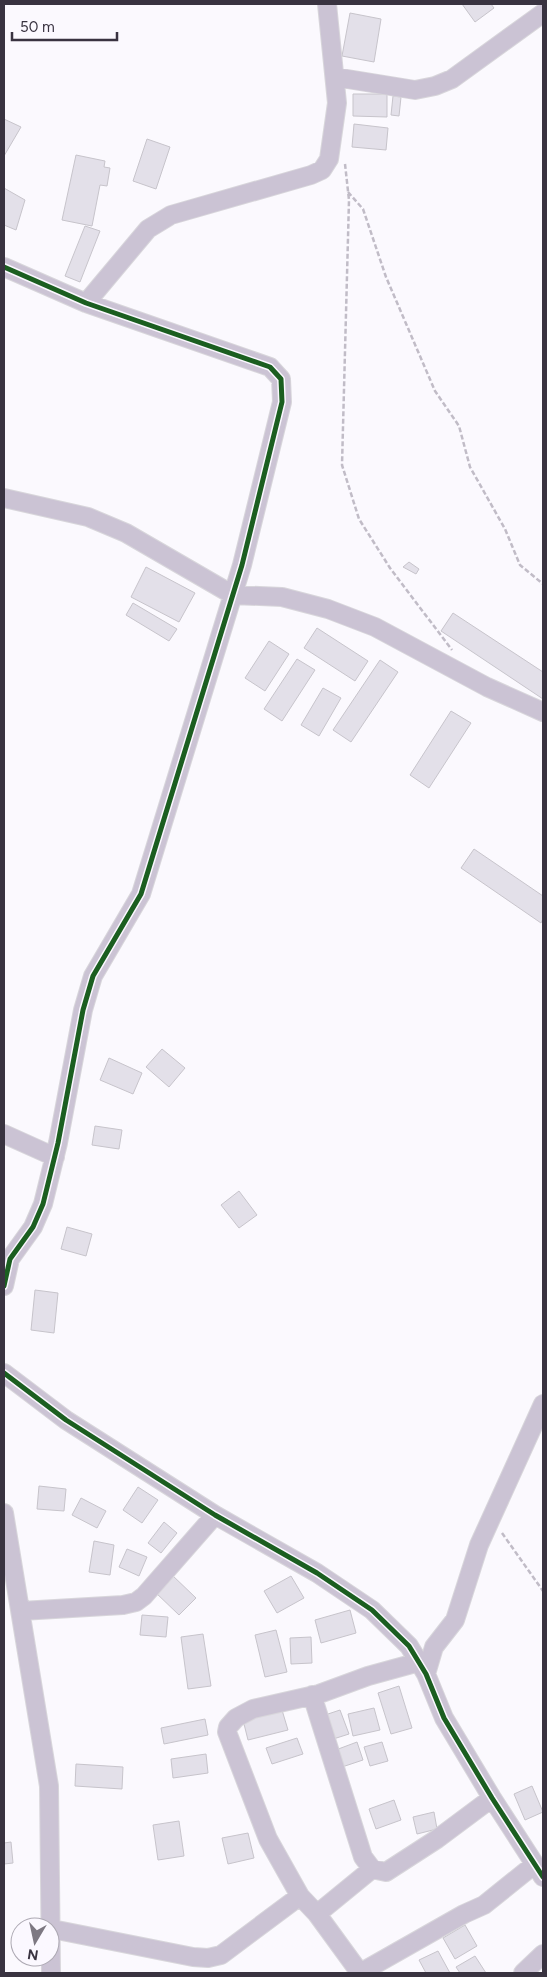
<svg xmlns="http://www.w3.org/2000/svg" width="547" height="1977" font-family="Figtree,sans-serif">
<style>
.building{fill:#e3e0e9;stroke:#c7c4cb}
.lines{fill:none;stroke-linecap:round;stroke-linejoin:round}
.minor-casing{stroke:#d8d6db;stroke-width:20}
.path{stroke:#c1bcc7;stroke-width:2.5;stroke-dasharray:5 2.5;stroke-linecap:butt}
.minor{stroke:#cbc3d4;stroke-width:18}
.cycleway-casing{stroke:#fbf8ff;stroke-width:8}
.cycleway{stroke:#1b5e20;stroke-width:5}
</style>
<rect width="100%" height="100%" fill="#fbf9fe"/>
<path class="building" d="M462 4H491L494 8 475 22Z
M350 13 381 19 374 62 342 56Z
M353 94H387V117L353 116Z
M393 96 401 97 399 116 391 115Z
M4 119 21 127 4 156Z
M354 124 388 128 386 150 352 147Z
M147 139 170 147 156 189 133 181Z
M76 155 105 161 104 167 110 168 107 186 100 185 92 226 62 220Z
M4 188 25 200 16 230 4 225Z
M85 226 100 231 80 282 65 276Z
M409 562 419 569 416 574 403 567Z
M146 567 195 593 179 622 131 597Z
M133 603 177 629 169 641 126 615Z
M453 613 543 672V699L441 631Z
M317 628 368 661 355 681 304 648Z
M269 641 289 654 265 691 245 678Z
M297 659 315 670 282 721 264 709Z
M380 660 398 672 351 742 333 730Z
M323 688 341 698 319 736 301 725Z
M451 711 471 723 429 788 410 775Z
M474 849 543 896V919L541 923 461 868Z
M162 1049 185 1068 169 1087 146 1067Z
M109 1058 142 1073 133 1094 100 1080Z
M95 1126 122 1130 119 1149 92 1145Z
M239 1191 257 1215 239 1228 221 1205Z
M67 1227 92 1234 86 1256 61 1249Z
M35 1290 58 1293 54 1333 31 1330Z
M39 1486 66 1489 64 1511 37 1509Z
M138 1487 158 1500 142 1523 123 1510Z
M81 1498 106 1511 97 1528 72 1515Z
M164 1522 177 1533 161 1553 148 1543Z
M94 1541 114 1545 110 1575 89 1572Z
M127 1549 147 1557 139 1576 119 1567Z
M171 1574 196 1598 179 1615 154 1591Z
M291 1576 304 1598 277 1613 264 1591Z
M350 1610 356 1633 321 1643 315 1620Z
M142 1615 168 1617 166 1637 140 1635Z
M276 1630 287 1672 265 1677 255 1635Z
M203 1634 211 1686 188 1689 181 1637Z
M311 1637 312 1663 291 1664 290 1638Z
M399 1686 412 1728 391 1734 378 1693Z
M374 1708 380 1730 353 1736 348 1714Z
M282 1710 288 1730 248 1740 243 1720Z
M340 1710 349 1734 327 1741 319 1717Z
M205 1719 208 1735 164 1744 161 1728Z
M297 1738 303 1754 272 1764 266 1748Z
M357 1742 363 1760 339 1768 333 1751Z
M382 1742 388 1761 370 1766 364 1747Z
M206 1754 208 1773 173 1778 171 1759Z
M76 1764 123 1767 122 1789 75 1786Z
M532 1786 543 1812 525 1820 514 1794Z
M394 1800 401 1820 376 1829 369 1809Z
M434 1812 437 1829 417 1834 413 1817Z
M179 1821 184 1856 158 1860 153 1825Z
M248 1833 254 1858 228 1864 222 1838Z
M11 1842 13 1863 4 1864V1843Z
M465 1925 477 1946 455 1959 443 1938Z
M438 1951 450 1973H426L419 1960Z
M475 1956 486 1973H460L456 1967Z"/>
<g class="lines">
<defs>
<path id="minor" d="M335 77 415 90 435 86 452 79 543 13
M4 267 86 303 270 367 281 379 282 402 242 565 141 894 93 976 83 1010 58 1143 43 1204 33 1227 10 1259 4 1286
M86 303 148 229 171 215 311 175 322 170 329 159 337 103 327 4
M4 498 88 517 126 533 233 595 282 597 328 609 375 627 487 687 543 712
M4 1134 55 1157
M4 1373 66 1420 215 1515 317 1573 372 1610 409 1646 426 1674 444 1718 492 1798 543 1877
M4 1513 49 1786 51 1973
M21 1611 123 1605 136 1602 144 1596 215 1515
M419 1662 368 1676 319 1694 253 1709 236 1718 228 1727 227 1732 268 1839 300 1896 317 1914 360 1973 464 1914 484 1905 535 1864
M426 1674 434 1647 455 1620 479 1545 543 1404
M312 1695 363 1857 372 1869 386 1872 437 1839 492 1798
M317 1914 372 1869
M52 1929 193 1957 208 1958 221 1955 300 1896
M523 1973 543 1954"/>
</defs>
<use href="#minor" class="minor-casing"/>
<path class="path" d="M345 164 349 200 342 465 359 519 390 568 452 650
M348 192 363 209 386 277 435 391 459 426 470 467 505 529 520 565 543 584
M502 1533 543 1591"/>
<use href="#minor" class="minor"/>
<defs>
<path id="cycleway" d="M4 267 86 303 270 367 281 379 282 402 242 565 141 894 93 976 83 1010 58 1143 43 1204 33 1227 10 1259 4 1286
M4 1373 66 1420 215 1515 317 1573 372 1610 409 1646 426 1674 444 1718 492 1798 543 1877"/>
</defs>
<use href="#cycleway" class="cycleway-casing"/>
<use href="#cycleway" class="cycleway"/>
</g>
<rect width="547" height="1977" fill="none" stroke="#393340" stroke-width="10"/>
<g transform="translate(35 1942) rotate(189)"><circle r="24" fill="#fbf8ff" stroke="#ada9b3"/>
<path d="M0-4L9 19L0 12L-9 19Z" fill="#7d7882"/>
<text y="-8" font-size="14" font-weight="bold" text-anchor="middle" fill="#393340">N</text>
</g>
<path d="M12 32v8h105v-8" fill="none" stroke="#393340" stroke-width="2.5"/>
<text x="20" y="32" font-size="15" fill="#393340" stroke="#fbf8ff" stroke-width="4" paint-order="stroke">50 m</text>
</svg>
